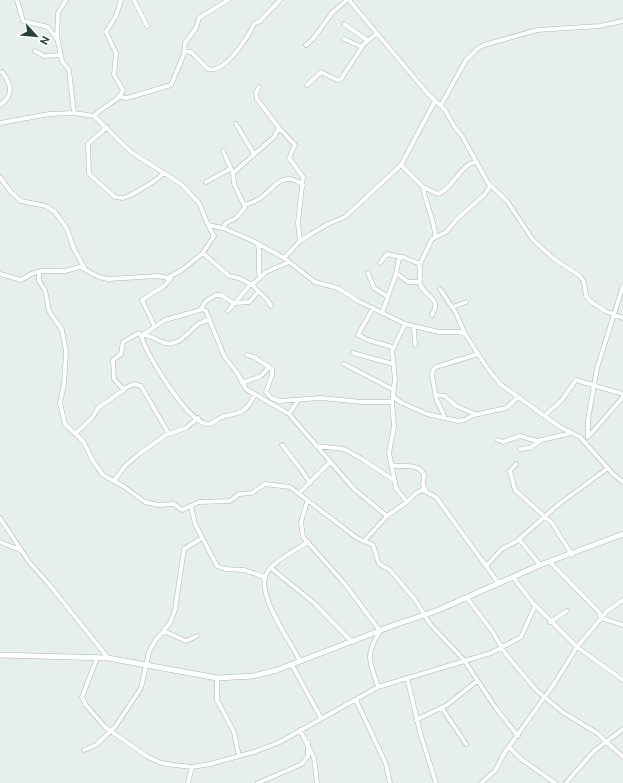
<svg xmlns="http://www.w3.org/2000/svg" width="623" height="783" font-family="Ubuntu,sans-serif">
<style>
.lines{fill:none;stroke-linecap:round;stroke-linejoin:round}
.minor-casing{stroke:#a8b8b2;stroke-width:5}
.tertiary-casing{stroke:#a8b8b2;stroke-width:6}
.minor{stroke:#fff;stroke-width:4}
.tertiary{stroke:#fff;stroke-width:5}
</style>
<rect width="100%" height="100%" fill="#e6efeb"/>
<g class="lines">
<defs>
<path id="minor" d="M17 0 23 21 48 27 58 40
M66 0 58 13 57 37 62 61 69 70 74 113
M134 0 147 26
M349 0 428 94 445 110 454 126 462 136 488 183 507 201 533 240 554 259 580 276 584 282 586 296 590 301 605 311 623 318
M344 24 367 40
M344 39 362 47
M306 45 313 39 332 13 347 0
M35 51 44 56 61 55
M184 51 191 52 208 69C225 74 248 37 254 24L260 21 280 0
M307 85 321 72 337 80 341 79 364 44 376 34
M259 87 256 93 257 99 279 128 295 145 289 158 303 177 298 223 300 241
M120 97 127 98 171 85 184 54 185 43 196 28 199 18 228 0
M0 105C14 95 12 85 2 72
M441 105 466 60 477 49 484 45 537 30 600 26 623 21
M94 116C103 106 120 101 123 90L114 75 116 53 106 32 116 16 121 0
M0 123 49 114 74 113 94 116 131 152 181 184 199 203 208 225 223 228 251 240 284 258 315 282 338 288 358 301 405 324 439 332H459L465 334 488 369 500 384 560 427 580 437 613 474 623 482
M236 124 254 154
M107 127 88 144 89 174 115 197 123 198 131 195 153 182 164 173
M223 151 232 171
M401 165 423 187 438 194C453 189 460 164 476 162
M0 177 10 191 21 201 46 206 55 212 67 229 74 249 85 269
M206 182 230 169
M423 187C425 203 436 223 435 237
M245 205C251 203 257 201 262 197 275 186 284 170 303 185
M223 228 226 223 236 218 245 207 234 184 233 173 274 137 279 128
M258 245C261 256 257 266 260 277
M202 254 214 236 208 225
M284 258 300 241 311 234 328 224 345 217 401 165 435 101
M289 262 266 272 252 285 239 278 229 276 203 253 182 270 167 278 158 276 108 279 99 277 80 267 65 271H41L39 274V281L45 290 49 311 62 330 66 352 64 384 60 403 65 424 83 441 93 461 103 475 123 486 145 502 159 505 174 504 182 510 199 502 230 501 239 494 252 493 265 484 290 487 357 538 373 545 379 564 390 570 416 601 430 624 464 660 495 707 518 736
M380 263 387 254 400 257
M419 264C421 270 419 276 420 283 423 297 443 297 432 315
M368 273 374 288 387 296
M396 273 408 282H420
M0 274 21 280 31 274 41 271
M253 285C258 294 267 296 271 306
M440 289 456 313 465 334
M236 303 249 302 258 292
M235 304 221 295H216L206 301 200 310 165 320 141 336 142 338C147 356 189 424 208 424 214 424 219 417 225 416 242 413 247 411 255 394
M453 307 466 302
M373 308 358 335 368 340 392 347
M202 309 206 311 224 356 238 374 246 389 289 414 354 489 387 516
M228 311 250 285
M382 313 396 274 399 258 403 257 420 264 432 239 446 232 457 219 485 194 490 186
M405 324 392 351 395 379 392 402 394 427 389 453 396 488 407 502 416 493 422 490 436 497 499 584
M155 327 142 300 164 286 171 278
M414 327 415 345
M139 333 123 342 121 354 113 360 114 379 123 389 134 384 141 386 169 434
M144 335C152 336 158 341 165 343 180 346 188 332 197 325 200 322 205 321 209 320
M353 353 393 364
M247 355 254 357 272 369V375L266 392 271 398 280 401 321 398 362 402H392
M344 364 394 390
M242 383 261 376 269 367
M436 395 445 396 456 406 475 414
M393 396 400 402 427 414 458 421 464 420 474 415 506 408 517 398
M289 414 298 400
M544 416 561 401 576 380 623 394
M445 418 436 398 432 375 433 370 436 367 478 354
M75 434 92 418 98 408 125 389
M588 437V420L597 368 623 286
M588 437 623 397
M498 440 503 442 520 436 537 441 571 433
M282 445 300 468 310 483
M316 446 344 449 362 459 395 481
M520 449 530 448 540 441
M516 464 510 471 515 490 552 523 572 555
M391 465C404 468 416 462 424 474L423 485 426 491
M114 481 125 466 139 454 166 435 186 428 198 418
M299 493 330 462
M307 502 301 522 303 537 344 583 380 631C364 657 370 661 378 687
M191 506 195 524 217 566 225 569 244 570 265 577
M0 518 29 562 48 583 108 658
M519 539 540 565
M365 540 387 516 407 502
M0 542 20 550
M550 562 599 612 601 618 623 625
M486 566 502 549 517 541 559 504 608 468
M271 568 314 603 352 642
M467 598 492 631 505 653 536 690 564 713 597 733 623 757
M534 604 577 647 623 680
M550 622 567 611
M164 631 186 641 197 636
M97 658 82 697 86 705 105 727 148 757 161 763 174 765 192 767 210 764 254 752 278 743 378 687 491 653 521 637 535 606 513 577
M300 661C291 643 259 598 265 577 269 563 296 550 308 542
M292 665 321 718
M217 678V700L234 732 239 756
M407 678 421 736 436 783
M356 700 386 764 390 783
M442 708 466 744
M416 720 447 705 477 681
M300 730 314 758 317 783
M509 747 521 759 555 783
M84 750 96 745 115 727 141 688 149 652 155 641 170 623 175 610 184 549 202 538
M188 783 192 767
M258 783 302 764 308 756V742
M481 783 495 771 505 752 554 684 577 647 607 611 623 600
M566 783 594 751 623 729"/>
<path id="tertiary" d="M0 655 108 658 217 678 253 676 277 670 397 624 436 611 540 565 623 534"/>
</defs>
<use href="#minor" class="minor-casing"/>
<use href="#tertiary" class="tertiary-casing"/>
<use href="#minor" class="minor"/>
<use href="#tertiary" class="tertiary"/>
</g>
<g transform="translate(36 36) rotate(117)" stroke="#f7fbf9" stroke-width="3" paint-order="stroke">
<path d="M0-3L7 15L0 10L-7 15Z" fill="#24423a"/>
<text y="-6" font-size="11" font-weight="bold" text-anchor="middle" fill="#24423a">N</text>
</g>
</svg>
